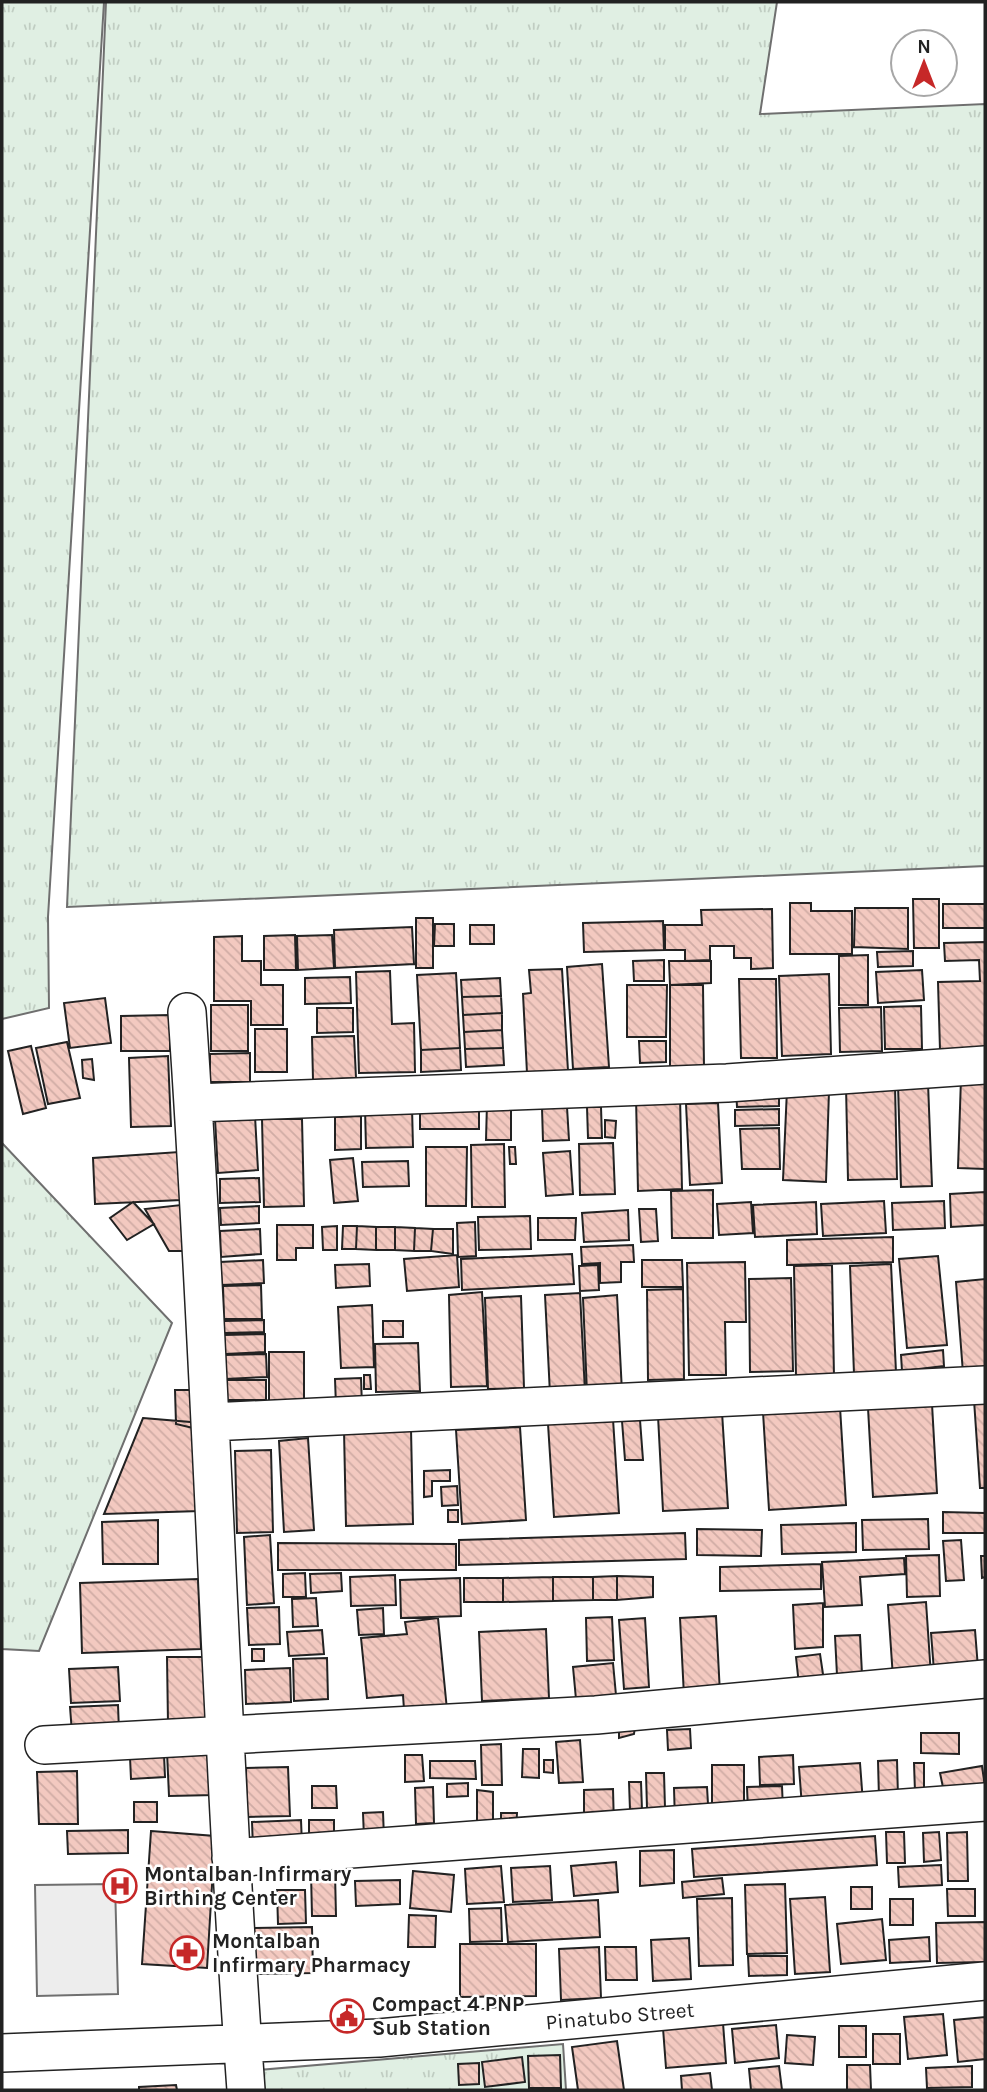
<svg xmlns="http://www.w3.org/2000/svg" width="987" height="2092" font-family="Karla,sans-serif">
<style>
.grass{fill:url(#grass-tufts);stroke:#6f6f6f;stroke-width:2}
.parking{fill:#ededed;stroke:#6f6f6f;stroke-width:2}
.building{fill:url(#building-back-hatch);stroke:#222;stroke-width:2}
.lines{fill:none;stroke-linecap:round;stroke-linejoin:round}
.minor-casing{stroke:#222;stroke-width:40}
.minor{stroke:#fff;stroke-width:37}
.labels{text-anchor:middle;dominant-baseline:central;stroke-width:5;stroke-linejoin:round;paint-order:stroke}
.poi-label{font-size:21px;font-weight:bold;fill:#222;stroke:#fff;text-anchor:start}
.street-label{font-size:21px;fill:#222;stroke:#fff}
</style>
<defs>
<pattern id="grass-tufts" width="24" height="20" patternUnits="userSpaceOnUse" patternTransform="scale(1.75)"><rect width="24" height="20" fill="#e0efe3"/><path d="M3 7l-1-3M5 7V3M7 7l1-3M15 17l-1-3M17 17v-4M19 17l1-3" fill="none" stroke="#c0cdc2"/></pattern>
<pattern id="building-back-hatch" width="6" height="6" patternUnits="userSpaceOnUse" patternTransform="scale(1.75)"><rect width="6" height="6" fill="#f3c9c0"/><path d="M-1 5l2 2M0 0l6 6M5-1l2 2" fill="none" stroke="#d0aca5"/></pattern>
</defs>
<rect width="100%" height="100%" fill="#fff"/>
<path class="grass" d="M2 2H104L48 917 49 1008 2 1019Z
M106 2H777L760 114 985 104V866L67 907Z
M2 1143 172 1323 39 1651 2 1649Z
M563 2044 566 2090H260L259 2070Z"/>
<path class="parking" d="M115 1884 118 1994 37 1996 35 1885Z"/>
<path class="building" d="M913 899H939V948H914Z
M790 903H811V911H852V954H790Z
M943 904H985V928H943Z
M855 908H908V949L854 947Z
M772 909 773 968 751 969V958H734V946H710V960L685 961V950H665V925H702L701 910Z
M416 918H433V968H416Z
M663 921 664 950 584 952 583 923Z
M435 924H454V946H434Z
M470 925H494V944H470Z
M412 927 414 964 335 968 334 930Z
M295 935 296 970H264V936Z
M332 935 334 968 298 970 297 936Z
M242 936V961H261V985H283V1025H251V1001H214V937Z
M985 942V1049L940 1050 938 982 980 981 979 960 945 961 944 943Z
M913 951V966L878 967 877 952Z
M868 955V1005H839V956Z
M664 960V981H634L633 961Z
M669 961H711V983L670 985Z
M602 964 609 1067 573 1069 567 967Z
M562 969 568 1071 527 1073 523 994 531 993 529 970Z
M922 970 924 1000 878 1003 876 972Z
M390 971 392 1024 414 1023 415 1072 359 1073 356 972Z
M456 973 460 1048 421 1050 417 975Z
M829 974 831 1054 782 1056 779 976Z
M350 977 351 1003 305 1004V978Z
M500 978 501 996 462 997 461 980Z
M739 979H776L777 1058H741Z
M627 985H667L666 1037H627Z
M670 985H703L704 1068H670Z
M501 996 502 1013 463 1015 462 997Z
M105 998 111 1043 70 1048 64 1003Z
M211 1005H248V1051H211Z
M921 1006 922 1049H885L884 1007Z
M881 1007 882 1051 840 1052 839 1008Z
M317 1008H353V1032L317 1033Z
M502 1013V1030L464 1032 463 1015Z
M170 1015V1051H121V1016Z
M255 1029H287V1072H255Z
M502 1030 503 1048 465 1049 464 1032Z
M354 1036 356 1078 313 1080 312 1037Z
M639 1041H666V1062L640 1063Z
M67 1042 80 1098 48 1104 36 1048Z
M31 1046 46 1108 23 1114 8 1051Z
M460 1048 461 1070 421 1072V1050Z
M503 1048 504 1065 466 1067 465 1049Z
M250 1053V1082H210V1054Z
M168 1056 171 1126 131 1127 129 1058Z
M92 1059 94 1080 83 1078 82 1060Z
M961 1078H985V1169L958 1168Z
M928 1083 932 1186 901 1187 898 1084Z
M895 1085 897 1179 848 1180 846 1086Z
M779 1088V1106L737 1107 736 1089Z
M787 1089 829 1091 826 1182 783 1180Z
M680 1096 682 1189 638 1191 636 1097Z
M420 1103H479V1129H420Z
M487 1103H511V1140H486Z
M718 1103 722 1183 690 1185 686 1104Z
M412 1107 413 1147 366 1148 365 1108Z
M567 1107 569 1140 543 1141 542 1108Z
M587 1107H601L602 1138H588Z
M779 1109V1125L735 1126V1110Z
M255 1116 258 1170 218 1173 215 1119Z
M361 1116V1149L335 1150V1117Z
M262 1119H302L304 1206 264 1207Z
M605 1120 616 1121 615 1138 605 1137Z
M779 1128 780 1169H742L740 1129Z
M613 1143 615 1194 580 1195 579 1144Z
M504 1144 505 1207H472L471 1145Z
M426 1147H467L466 1206H426Z
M509 1147H515L516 1164H510Z
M570 1151 573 1194 546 1196 543 1153Z
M179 1152 181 1200 95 1204 93 1158Z
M353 1158 358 1201 334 1203 330 1160Z
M408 1161 409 1186 363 1187 362 1162Z
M259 1178 260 1202 220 1203V1179Z
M713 1190V1238H672L671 1191Z
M985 1192V1225L951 1227 950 1194Z
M884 1201 886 1233 823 1236 821 1204Z
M944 1201 945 1228 893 1230 892 1203Z
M133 1202 154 1224 127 1240 110 1218Z
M751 1202 753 1233 719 1235 717 1204Z
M816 1202 817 1234 755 1237 753 1205Z
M181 1205 186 1251H169L145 1209Z
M259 1206V1223L221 1225 220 1208Z
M639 1209H656L658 1241 641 1242Z
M628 1210 629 1240 584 1242 582 1213Z
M530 1216 531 1249 479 1250 478 1217Z
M538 1218H576L575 1240H538Z
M475 1222 476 1256 458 1257 457 1223Z
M277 1225H313V1248H296V1260H277Z
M337 1226V1250H323L322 1227Z
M343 1226H357L356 1249H342Z
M357 1226 376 1227V1250L356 1249Z
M376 1227H395V1250H376Z
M395 1227 415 1228 414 1251 395 1250Z
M415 1228 433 1229 431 1251H414Z
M260 1229 261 1254 221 1257 220 1231Z
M433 1229H453V1254L431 1251Z
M893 1237V1262L787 1265V1240Z
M633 1245 634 1262H621V1282L600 1283V1263L582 1264 581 1247Z
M572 1254 574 1284 462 1290 461 1259Z
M457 1255 459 1287 407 1291 404 1259Z
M938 1256 947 1345 907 1348 899 1259Z
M263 1260 264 1283 222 1285 220 1262Z
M642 1260H682L683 1287H642Z
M745 1262 746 1322H725L726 1375H689L687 1263Z
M369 1264 370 1286 336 1288 335 1265Z
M891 1264 896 1372 854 1374 850 1266Z
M598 1265 599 1290 580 1291 579 1266Z
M832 1265 834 1377H796L794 1266Z
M791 1278 793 1371 750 1372 749 1279Z
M985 1279V1371L963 1373 956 1282Z
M261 1285 262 1319H224L223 1286Z
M683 1289 684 1379 648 1380 647 1290Z
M482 1292 487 1386 451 1387 449 1295Z
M580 1293 585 1392 550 1394 545 1295Z
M617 1295 622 1392 587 1393 583 1298Z
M521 1296 524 1388 488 1389 485 1298Z
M372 1305 374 1367 341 1368 338 1307Z
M264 1320V1332L224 1333V1321Z
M383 1321H403V1337H383Z
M265 1334V1352L225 1354 224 1335Z
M418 1343 420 1391 376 1392 375 1344Z
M943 1350 944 1366 902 1371 901 1355Z
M269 1352H304V1408H269Z
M266 1354 267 1377 225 1379 224 1355Z
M364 1375H370L371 1389H364Z
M361 1378 362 1406H336L335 1379Z
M224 1380H266V1400H224Z
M175 1390H192L193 1428 176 1424Z
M985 1399V1488H980L974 1400Z
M932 1404 937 1493 873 1497 868 1408Z
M840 1407 846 1505 769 1510 763 1412Z
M722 1412 728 1508 663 1511 658 1416Z
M143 1418 202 1423 200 1511 104 1514Z
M613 1419 619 1513 554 1517 548 1424Z
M640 1420 643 1460H625L622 1421Z
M520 1427 526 1520 462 1524 456 1430Z
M411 1429 413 1524 346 1526 344 1430Z
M308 1438 314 1530 284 1532 279 1441Z
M271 1450 273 1532 237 1533 235 1451Z
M450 1470V1481H432V1496L424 1497V1471Z
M457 1486 458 1505 442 1506 441 1487Z
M448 1510H458V1522H448Z
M943 1512 985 1513V1533H943Z
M928 1519 929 1549 863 1550 862 1520Z
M158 1520V1564H103L102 1522Z
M856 1523V1552L782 1554 781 1525Z
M697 1529 762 1530 761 1556 697 1555Z
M685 1533 686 1559 459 1565V1540Z
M270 1535 274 1603 247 1605 244 1537Z
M961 1540 964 1580 946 1581 943 1541Z
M278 1543 456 1544V1570H278Z
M939 1555 940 1596 907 1597 906 1556Z
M981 1556H985V1577L982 1578Z
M904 1558 905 1574 860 1577 862 1605 825 1607 822 1562Z
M821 1564V1589L720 1591V1567Z
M305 1573 306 1597H283V1574Z
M341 1573 342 1591 311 1593 310 1574Z
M395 1575 396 1605 351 1606 350 1577Z
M617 1576V1600H593V1577Z
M617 1576 653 1577V1597L617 1600Z
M553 1577V1601L503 1602V1578Z
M553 1577H593V1600L553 1601Z
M460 1578 461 1616 401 1618 400 1580Z
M464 1578H503V1602H464Z
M198 1579 201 1649 82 1653 80 1583Z
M316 1598 318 1626 293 1627 292 1599Z
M926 1602 931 1676 893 1678 888 1605Z
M823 1603V1647L795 1649 793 1605Z
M279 1607 280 1644 249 1645 247 1608Z
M383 1608 384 1634 359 1635 357 1610Z
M716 1616 720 1694 684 1696 680 1618Z
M612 1617 614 1660 587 1661 586 1618Z
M438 1618 448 1720 405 1724 403 1695 367 1698 361 1638 407 1634 405 1622Z
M645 1618 649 1687 624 1689 619 1620Z
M546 1629 549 1698 482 1701 479 1632Z
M322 1630 324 1654 289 1656 287 1632Z
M975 1630 978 1668 934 1671 931 1633Z
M860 1635 862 1674 837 1675 835 1636Z
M252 1649H264V1661H252Z
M820 1654 824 1681 799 1685 796 1657Z
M167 1657H216L215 1723H168Z
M327 1658 328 1699 294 1701 293 1659Z
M613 1663 617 1706 577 1710 573 1667Z
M118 1667 120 1701 71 1703 69 1669Z
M290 1668 291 1702 246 1704 245 1670Z
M118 1705 119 1731 72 1733 70 1707Z
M619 1726H635L634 1734 619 1738Z
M690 1729 691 1748 668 1750 667 1730Z
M921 1733H959V1754L921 1753Z
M580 1740 583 1782 559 1783 556 1742Z
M501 1744 502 1785H482L481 1745Z
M523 1749H539V1778L522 1777Z
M213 1751 215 1795 169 1796 167 1752Z
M164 1755 165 1777 131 1779 130 1757Z
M405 1755H422L424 1781 405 1782Z
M793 1755 794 1784 760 1785 759 1757Z
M544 1760H553V1773L544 1772Z
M897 1760 898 1797 879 1798 878 1761Z
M430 1761H475L476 1779 430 1778Z
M860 1763 863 1803 802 1807 799 1767Z
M914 1763H924V1792H915Z
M712 1765H744V1818H712Z
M982 1766 985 1787 945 1797 940 1773Z
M288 1767 290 1816 247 1817 246 1768Z
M77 1771 78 1824H39L37 1772Z
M646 1773H664L665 1808H647Z
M629 1782H641L642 1810H630Z
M468 1783V1796L447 1797V1784Z
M312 1786H336L337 1808H312Z
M782 1786 783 1810 748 1811 747 1787Z
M433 1787 434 1823 416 1824 415 1788Z
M707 1787 709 1821 675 1822 674 1788Z
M613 1789 614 1827 584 1828V1790Z
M477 1790 493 1792V1836H477Z
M134 1802H157V1822H134Z
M383 1812 384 1838H364L363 1813Z
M501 1813H517L516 1830H501Z
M301 1820 302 1845 253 1848 252 1822Z
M309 1820H334V1835H309Z
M128 1830V1853L68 1854 67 1831Z
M151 1831 215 1836 207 1968 142 1964Z
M886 1832H904L905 1863H887Z
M939 1832 941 1860 924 1862 923 1833Z
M967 1832 968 1881H948L947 1833Z
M875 1836 877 1865 694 1877 692 1849Z
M674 1850V1883L640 1886V1851Z
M616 1862 618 1892 574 1896 571 1866Z
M941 1865 942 1885 899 1887 898 1867Z
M501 1866 504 1902 467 1904 465 1869Z
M550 1866 552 1900 513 1902 511 1868Z
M413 1871 454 1875 451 1912 410 1908Z
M311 1873H335L336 1916H312Z
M722 1878 724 1894 683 1898 682 1882Z
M400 1880V1904L356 1906 355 1881Z
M785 1884 787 1953 747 1954 745 1885Z
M851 1887H872V1909H851Z
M947 1889H975V1916H948Z
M277 1890H305L306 1923 278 1924Z
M825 1897 830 1972 795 1974 790 1899Z
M732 1898 733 1965 699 1966 697 1899Z
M890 1899H913V1925H890Z
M598 1900 600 1937 508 1942 505 1905Z
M501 1908 502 1941 470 1942 469 1909Z
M409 1915 436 1916 435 1947H408Z
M882 1919 886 1960 841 1964 837 1924Z
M985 1922V1962L937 1963 936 1923Z
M312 1927 313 1973 253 1974 252 1928Z
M929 1937 930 1961 890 1963 889 1940Z
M689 1938 691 1979 653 1981 651 1940Z
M460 1944H536V1996L460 1997Z
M599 1947 601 1998 561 2000 559 1949Z
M605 1947H636L637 1980H606Z
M748 1956H787V1975L749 1976Z
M943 2014 947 2055 908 2059 904 2017Z
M985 2017V2059L958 2062 954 2020Z
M723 2023 726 2063 666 2068 663 2028Z
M776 2025 779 2058 735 2063 732 2029Z
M839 2026H866V2057H839Z
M873 2034H900V2064H873Z
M787 2035 815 2037 813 2065 785 2063Z
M617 2041 624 2090H578L572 2047Z
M560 2055 561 2088H529L528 2056Z
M522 2057 525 2082 485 2087 482 2062Z
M479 2063V2084L459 2085 458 2064Z
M847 2065H870L871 2090H847Z
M779 2066 782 2090H751L749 2069Z
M972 2066V2087L927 2088 926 2068Z
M710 2073 712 2090H682L681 2076Z
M176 2085 177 2090H139V2087Z"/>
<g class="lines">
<defs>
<path id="minor" d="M187 1012C212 1371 220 1731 246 2090
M194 1103 727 1083 985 1065
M211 1422 985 1385
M44 1745 596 1715 985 1679
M231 1858 985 1802
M2 2053 379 2038 985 1981"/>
</defs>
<use href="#minor" class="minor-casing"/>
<use href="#minor" class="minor"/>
</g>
<defs>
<symbol id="hospital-ring" viewBox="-11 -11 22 22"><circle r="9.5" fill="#fff" stroke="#c62828" stroke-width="1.5"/><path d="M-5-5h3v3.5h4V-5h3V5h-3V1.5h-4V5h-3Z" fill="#c62828"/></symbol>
<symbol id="pharmacy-ring" viewBox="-11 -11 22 22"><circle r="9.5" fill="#fff" stroke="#c62828" stroke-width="1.5"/><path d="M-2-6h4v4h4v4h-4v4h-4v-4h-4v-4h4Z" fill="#c62828"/></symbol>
<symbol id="civic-ring" viewBox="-11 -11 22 22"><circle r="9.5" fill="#fff" stroke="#c62828" stroke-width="1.5"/><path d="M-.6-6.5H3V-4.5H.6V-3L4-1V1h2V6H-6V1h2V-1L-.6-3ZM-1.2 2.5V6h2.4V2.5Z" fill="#c62828"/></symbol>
</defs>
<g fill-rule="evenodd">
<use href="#hospital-ring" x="101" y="1867" width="38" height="38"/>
<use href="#pharmacy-ring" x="168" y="1934" width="38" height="38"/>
<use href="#civic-ring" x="328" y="1997" width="38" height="38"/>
</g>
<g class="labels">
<g class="poi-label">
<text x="144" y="1874">Montalban Infirmary<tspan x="144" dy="24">Birthing Center</tspan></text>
<text x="212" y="1941">Montalban<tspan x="212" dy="24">Infirmary Pharmacy</tspan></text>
<text x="372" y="2004">Compact 4 PNP<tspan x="372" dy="24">Sub Station</tspan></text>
</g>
<g class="street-label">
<text transform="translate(620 2016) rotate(-5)">Pinatubo Street</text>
</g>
</g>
<rect width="987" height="2092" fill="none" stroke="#222222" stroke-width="7"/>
<g transform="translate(924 63)"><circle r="33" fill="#ffffff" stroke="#a7a7a7" stroke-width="2"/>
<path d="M0-5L12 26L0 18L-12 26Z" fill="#c62828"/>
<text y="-10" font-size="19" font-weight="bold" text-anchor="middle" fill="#222222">N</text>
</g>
</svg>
